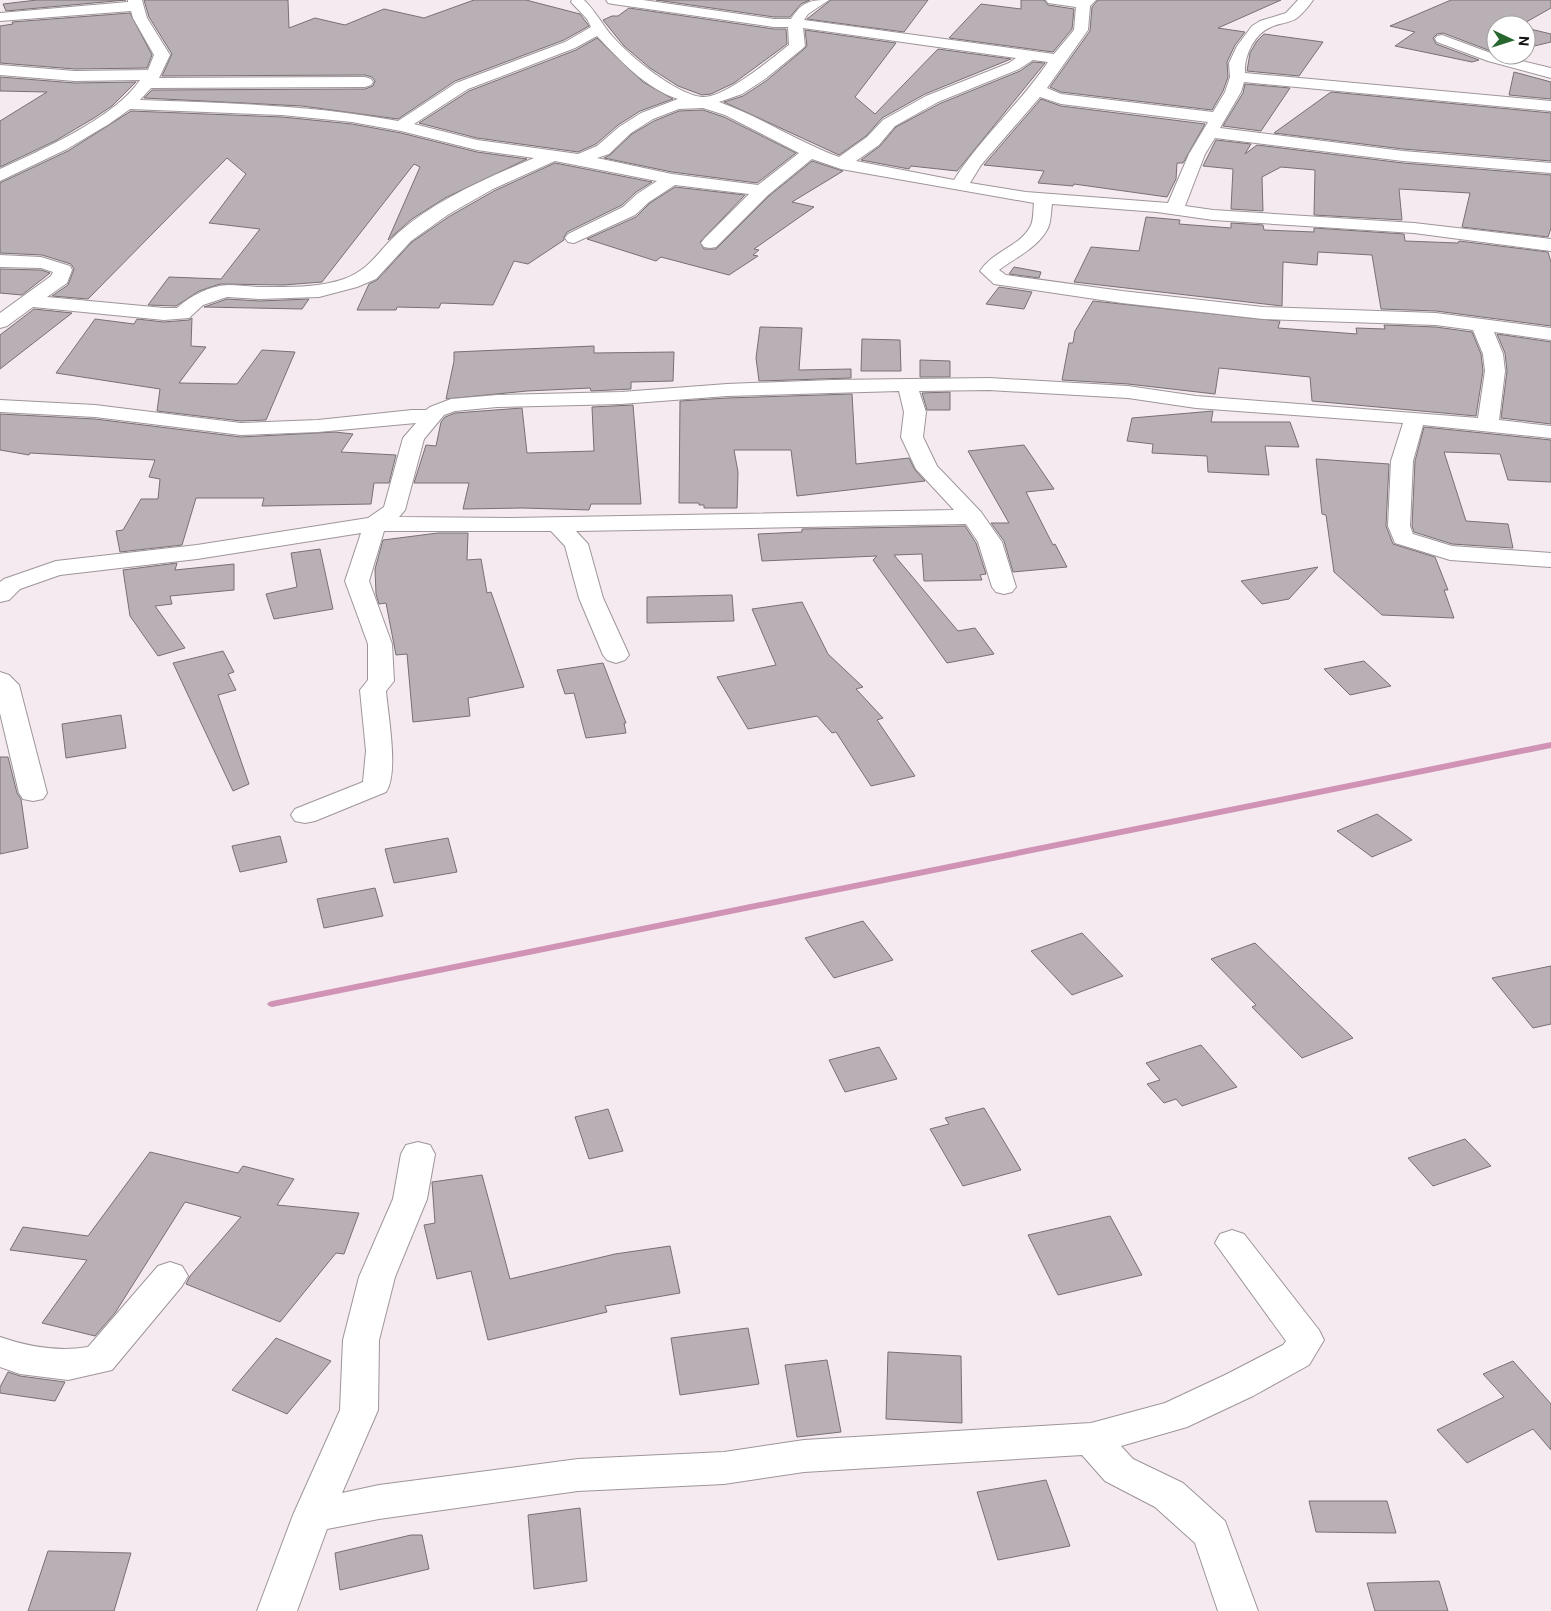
<svg xmlns="http://www.w3.org/2000/svg" width="1551" height="1611" font-family="Roboto,sans-serif">
<style>
.lines{fill:none;stroke-linecap:round;stroke-linejoin:round}
.stream{fill:#d092b5;fill-rule:evenodd}
.building{fill:#b9b0b5;stroke:#787074}
.street-casing{stroke:#9e959a;stroke-width:2}
.street{fill:#fff;fill-rule:evenodd}
</style>
<rect width="100%" height="100%" fill="#f4eaef"/>
<g class="lines">
<path class="stream" d="M1551 742V748L272 1007 269 1006 267 1004 269 1002 272 1001Z"/>
</g>
<path class="building" d="M37 0H126L6 11 3 4Z
M144 0H288L289 28 315 18 345 25 384 9 424 18 474 0H526L580 14 589 26 564 40 455 81 398 119 302 106 144 98 152 90 365 89 373 86 375 81 372 77 365 75 162 76 172 54 149 17Z
M656 0H810L801 4 790 17H774Z
M831 0H928L904 32 807 19Z
M1021 0H1044L1048 5 1074 9 1072 29 1053 52 949 38 981 4 1021 9Z
M1098 0H1281L1218 28 1245 32 1235 45 1227 62 1228 77 1223 91 1212 110 1061 92 1050 87 1090 31 1092 7Z
M1451 0H1551V8L1521 25H1496V53L1443 33 1437 34 1433 38 1436 44 1479 60 1472 62 1395 46 1415 32 1390 26Z
M629 8 774 29H786L787 44 734 83 711 94 702 95 678 86 650 68 624 46 603 20 612 16H618Z
M130 13 152 55 147 68 75 69 0 63V26L13 24 12 22Z
M1526 28 1551 34V42L1526 48Z
M805 30 896 43 855 97 875 114 938 49 1011 59 925 94 882 118 866 136 839 155 724 102 743 96 766 81 803 50 807 46Z
M1264 34 1323 42 1299 76 1247 71 1250 53 1257 41Z
M597 38 643 82 673 99 640 111 618 125 596 144 578 152 477 138 419 123 469 91 576 50Z
M1033 62 1045 63 957 171 911 166 909 169 861 160 880 146 896 127 939 104 1020 71Z
M1514 72 1551 82V99L1509 95Z
M0 77 75 83 136 82 112 106 94 118 55 141 0 167V121L47 92 0 91Z
M1245 84 1290 88 1261 131 1223 126 1243 93Z
M1331 92 1551 113V161L1403 149 1274 133Z
M1041 99 1061 106 1205 124 1183 163H1177L1176 179 1167 197 1074 184 1073 186 1038 183 1044 171 984 165Z
M703 110 724 117 796 153 757 183 672 172 604 158 610 155 632 134 654 121 679 111Z
M131 111 282 117 352 124 401 133 477 152 527 159 445 198 412 219 388 240 420 167 414 164 322 282 283 285 220 284 199 291 176 306 148 305 169 277 221 279 260 229 209 223 246 174 227 158 88 299 52 296 68 285 74 269 71 264 42 255 0 253V183L68 151Z
M1216 140 1251 144 1245 154 1257 145 1403 163 1551 175V228L1548 237 1462 227 1470 193 1399 189 1402 220 1314 215 1315 170 1281 167 1262 177 1263 211 1231 209 1233 169 1203 166Z
M812 161 843 171 792 202 814 207 754 249 759 250 753 255 758 256 729 275 661 257 656 261 587 239 636 217 650 203 675 187 745 195 700 242 704 249H716L769 196Z
M555 163 652 182 636 192 622 205 567 232 564 237V240L528 264 514 261 493 305 441 303 439 308 397 307 396 310H357L369 284 377 280 412 242 450 216 494 191Z
M1146 217 1180 220 1179 224 1231 228V223L1263 225 1264 230 1314 232V228L1404 234 1405 241 1458 243 1459 241 1548 252 1551 262V326L1436 311 1381 309 1372 255 1318 252 1317 265 1283 262 1282 306 1074 282 1091 247 1139 251Z
M1014 267 1041 272 1039 278 1009 274Z
M0 269 41 270 50 273 22 295 0 293Z
M999 287 1032 292 1024 309 986 304Z
M227 299 260 301 309 299 302 309 204 307Z
M1093 301 1280 321 1278 328 1357 334 1356 328 1385 329 1384 325 1436 327 1472 332 1481 354 1483 371 1476 416 1312 401 1310 377 1219 368 1215 394 1128 384 1062 380 1069 343H1073L1075 331Z
M34 309 72 313 0 369V335Z
M192 318 191 346 206 347 179 383 237 384 262 350 295 352 266 420 241 421 157 411 160 389 56 373 95 319 134 324 137 319 164 322 189 320Z
M760 327 802 328 799 370 851 369V378L759 381 756 358Z
M1497 334 1551 342V424L1501 418 1507 371 1505 353Z
M862 339 900 340 901 371H861Z
M594 346V353L674 352 673 381 631 382V389L591 391 590 388 527 391 446 399 454 361V352Z
M920 360 950 361V377H920Z
M950 392V410H927L922 393Z
M852 394 856 464 909 458 915 470 925 481 797 496 791 450H734L738 472 737 508H704V505H699V503H679L680 401 727 398Z
M633 405 641 504H591L589 510 523 508 463 509 469 483H414L426 445 436 446 441 422 445 417 455 413 522 408 527 453 594 451 592 407Z
M1213 411 1211 422H1290L1299 447 1265 446 1269 475 1208 472 1207 456 1152 453 1153 444 1127 441 1132 418Z
M0 414 95 419 241 437 335 432 353 434 341 452 396 455 389 483H374L371 504 262 506 264 498H196L182 545 120 552 116 531 123 530 141 499H158L160 479 149 477 155 460 30 453 29 455 0 450Z
M1424 427 1551 440V482L1508 480 1500 454 1444 452 1466 521 1508 524 1513 548 1452 544 1414 532 1412 526 1415 461Z
M1024 445 1054 489 1026 492 1053 545 1055 544 1067 567 1013 572 1004 541 991 523H1009L968 451Z
M1316 459 1389 464 1386 526 1393 544 1435 557 1448 590H1444L1454 618 1382 615 1334 572 1326 515 1322 514Z
M965 526 976 543 986 574 980 575 982 580 924 581 922 554 894 555 958 631 975 628 994 654 947 663 873 560 877 556 762 561 758 534 802 532V529Z
M438 533H468L467 560 481 559 487 593 491 592 524 687 468 698 470 716 413 722 407 654 396 655 386 603 379 604 376 594 375 569 383 540Z
M320 549 333 609 274 619 266 594 297 587 291 553Z
M177 563 175 570 234 564V590L170 596 172 604 155 606 185 648 158 656 130 616 123 570Z
M1318 567 1289 599 1262 604 1241 581Z
M732 595 734 621 647 623V597Z
M802 602 828 654 863 687 856 689 883 718 877 720 915 776 871 786 836 732 832 733 817 716 748 729 717 677 776 665 752 609Z
M223 651 234 672 228 674 236 690 218 695 249 784 233 791 173 663Z
M1364 661 1391 686 1350 695 1324 669Z
M603 663 626 723H624L626 733 586 738 574 693 565 694 557 670Z
M121 715 126 748 66 758 62 724Z
M0 757H8L17 793 21 799 28 848 0 854Z
M1377 814 1412 840 1372 857 1337 831Z
M280 836 287 862 240 872 232 846Z
M448 838 457 872 394 883 385 849Z
M375 888 383 916 324 928 317 899Z
M863 921 893 960 834 978 805 938Z
M1082 933 1123 976 1072 995 1031 951Z
M1255 943 1301 988 1353 1038 1302 1058 1252 1007 1256 1005 1211 959Z
M1551 966V1024L1533 1028 1492 978Z
M1201 1045 1237 1087 1182 1106 1176 1099 1164 1103 1147 1084 1160 1080 1146 1063Z
M879 1047 897 1079 845 1092 829 1060Z
M984 1108 1021 1170 963 1186 930 1129 949 1124 945 1118Z
M608 1109 623 1151 589 1159 575 1117Z
M1465 1139 1491 1166 1433 1186 1408 1158Z
M150 1152 238 1173 243 1166 294 1179 277 1205 359 1213 344 1254 336 1253 280 1322 186 1284 190 1276 241 1217 185 1202 115 1313 95 1336 42 1323 87 1260 10 1250 23 1227 88 1236Z
M482 1175 510 1279 615 1254 670 1246 680 1293 605 1306 607 1312 488 1340 471 1271 437 1279 424 1225 435 1223 432 1182Z
M1110 1216 1142 1275 1058 1295 1028 1235Z
M748 1328 759 1384 680 1395 671 1338Z
M276 1338 331 1361 287 1414 232 1390Z
M888 1352 961 1356 962 1423 886 1419Z
M827 1360 841 1432 797 1437 785 1365Z
M1513 1361 1551 1404V1450L1533 1429 1467 1463 1437 1430 1504 1397 1483 1374Z
M8 1372 20 1376 65 1382 55 1401 0 1393V1387Z
M1046 1480 1070 1546 998 1560 977 1492Z
M1309 1501H1387L1396 1533 1316 1532Z
M580 1508 587 1581 534 1589 528 1515Z
M411 1535H422L429 1569 340 1590 335 1553Z
M48 1551 131 1553 114 1611H28Z
M1439 1581 1448 1611H1375L1367 1583Z"/>
<g class="lines">
<defs>
<path id="street" d="M128 0H142L147 18 170 55 159 78 365 77 371 79 373 82 371 85 365 87 151 88 140 100C227 103 313 105 398 121L456 83 565 42 591 27 587 19 571 2 572 0H584C593 9 598 17 605 27 621 50 674 94 702 97 724 99 772 58 789 45L788 27H774L613 4 608 3 606 0H643L774 19H791C802 2 809 0 829 0L808 14 804 20 1054 54 1074 30 1076 7 1048 3 1046 0H1096L1090 6 1088 30 1047 88 1061 94 1213 112 1225 92 1230 77 1229 63 1237 46 1252 26 1260 21 1286 13 1298 0H1313C1309 6 1303 13 1297 18 1290 23 1279 23 1271 27 1254 34 1244 56 1245 73L1551 101V111L1244 82 1241 92 1220 128 1403 151 1551 163V173L1403 161 1215 138 1205 154 1185 206 1213 210 1414 223 1551 239V251L1414 233 1213 220 1157 212 1052 204C1051 211 1051 222 1048 228 1038 248 1016 257 999 270L1006 275 1122 291 1263 307 1436 313 1551 328V340L1494 332 1503 354 1505 371 1499 420 1551 426V438L1423 425 1413 461 1410 526 1413 534 1452 546 1551 553V567L1450 560 1395 543 1388 526 1391 461 1403 423 1196 408 1128 398 989 390 919 391 926 412 923 437 937 466 981 512 1002 542 1016 587 1012 592 1004 594 996 592 992 587 978 542 966 524 576 531 588 544 603 598 629 655 625 660 616 663 607 660 603 655 579 598 565 546 551 531H384L369 581 392 644 394 681 386 691C388 715 399 773 386 792L315 821 305 823 295 821 291 815 295 809 363 782 366 751 360 690 368 680V644L345 581 361 533 197 559 60 575 20 589 9 600 0 602V582L4 579 56 561 197 545 368 518 384 507 403 438 416 423 318 432 241 435 95 417 0 412V400L95 405 241 423 318 420 412 410H426L430 407 451 399 497 395 621 392 727 384 832 380 989 378 1128 386 1196 396 1478 418 1485 371 1483 354 1473 330 1436 325 1263 319 1122 303 994 284 980 271C993 251 1019 247 1030 227 1034 221 1033 210 1034 203L841 169 812 159 768 195 716 247 710 248 704 247 701 243 704 239 749 194 675 185 649 202 635 215 574 243 568 242 565 238 568 234 623 207 637 194 657 181 555 161 493 189 449 214 411 241 376 279 357 287 319 297 260 299 227 297 203 305 189 318 164 320 33 307 7 326 0 328V313L51 276 53 272 41 268 0 267V255L41 257 70 266 72 270 67 283 47 297 164 308H177C190 296 209 286 228 285 239 285 250 287 262 287 289 287 318 288 344 279 371 269 378 251 398 233 437 199 487 178 534 158L477 150 401 131 352 122 282 115 130 109 109 124 67 149 0 181V169C41 150 115 118 140 80L75 81 0 75V65L75 71 148 70 154 55 133 18 131 11 0 21V13L128 2ZM803 28 1016 58 1009 63 926 96 883 120 867 137 839 157C798 142 761 117 719 102L742 94 765 79 802 49 805 46ZM597 36C621 61 645 88 678 99L641 113 619 127 597 146 578 154 477 140 414 124 468 89 575 48ZM1033 60 1048 62C1020 104 981 137 954 180L856 161 879 145 895 126 938 102 1019 69ZM1040 97 1061 104 1208 122 1189 154 1168 203 1026 192 970 183 981 165ZM703 108 725 115 799 153 758 185 672 174 597 158 609 154 631 133 653 119 679 109ZM899 391 904 412 901 437 916 469 954 510 511 518 399 517 405 510 424 439 444 415 455 411 497 407 621 404 727 396Z
M1442 35 1496 55 1551 68V78L1488 61 1437 42 1435 39 1437 36Z
M0 672 9 675 19 685 47 793 43 799 33 801 23 799 19 793 0 713Z
M418 1142 430 1145 435 1154 427 1199 395 1277 379 1340 378 1410 342 1493 379 1485 578 1459 724 1452 804 1440 1091 1423 1165 1403 1227 1374 1283 1345 1286 1341 1215 1243 1220 1234 1232 1230 1244 1234 1319 1330 1324 1340 1309 1365 1253 1396 1187 1427 1121 1446 1133 1459 1183 1483 1225 1521 1258 1611H1218L1195 1543 1155 1507 1105 1481 1082 1455 804 1472 724 1484 578 1491 379 1519 327 1529 297 1611H257L293 1515 340 1410 343 1340 359 1277 393 1199 401 1154 406 1145Z
M170 1262 182 1266 188 1276 182 1286 112 1370 68 1380 20 1374 0 1367V1337C29 1347 58 1352 88 1347L158 1266Z"/>
</defs>
<use href="#street" class="street-casing"/>
<use href="#street" class="street"/>
</g>
<g transform="translate(1511 40) rotate(94)"><circle r="24" fill="#ffffff" stroke="#a2a1a1"/>
<path d="M0-4L9 19L0 12L-9 19Z" fill="#27662e"/>
<text y="-8" font-size="14" font-weight="bold" text-anchor="middle" fill="#161314">N</text>
</g>
</svg>
